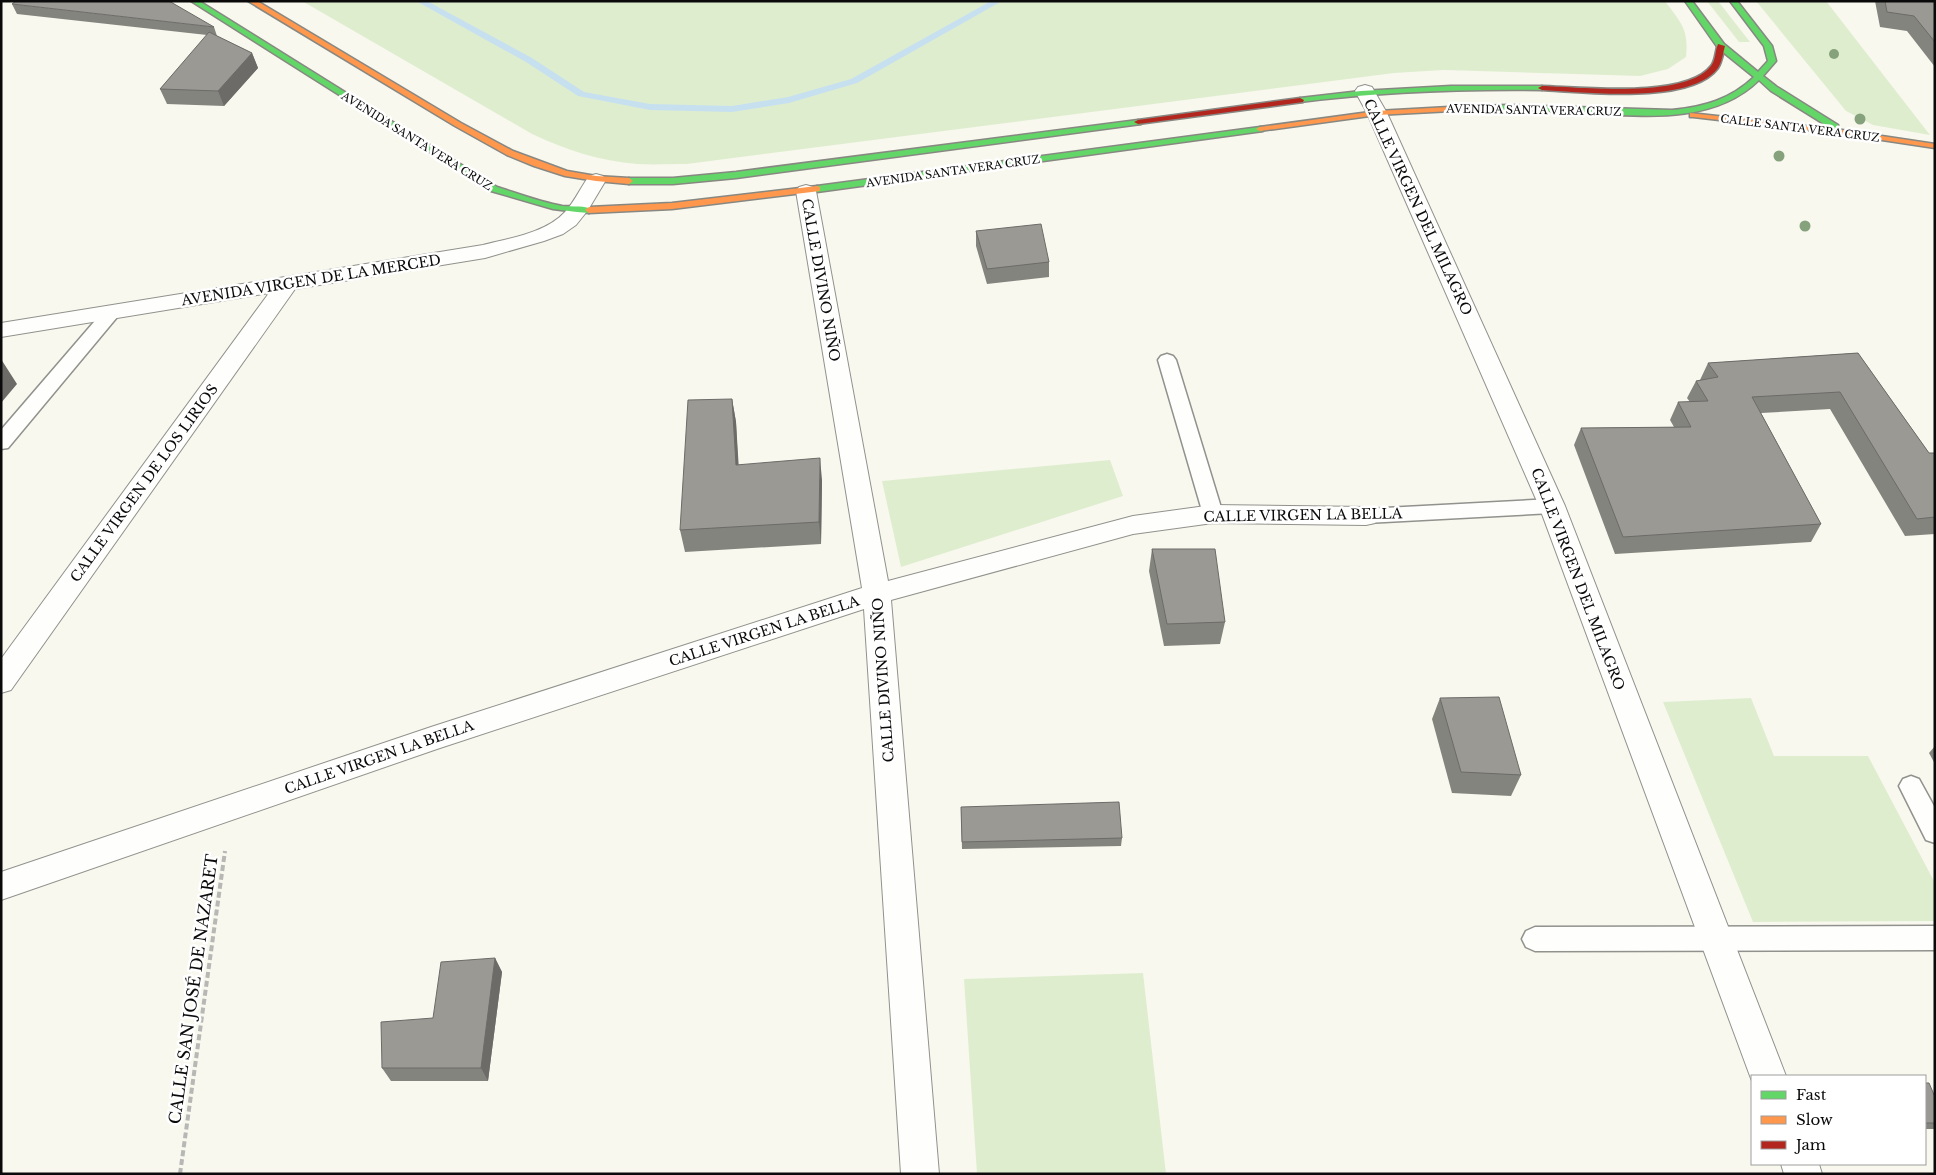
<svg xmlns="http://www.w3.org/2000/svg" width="1936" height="1175" font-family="'Libre Baskerville',serif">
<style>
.green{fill:#dfedcf}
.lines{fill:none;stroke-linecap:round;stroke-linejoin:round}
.stream{fill:#c6e0f0;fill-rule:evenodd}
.lane-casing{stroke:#91918d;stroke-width:3}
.street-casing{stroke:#91918d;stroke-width:2}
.fast-casing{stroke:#888883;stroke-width:3}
.slow-casing{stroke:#888883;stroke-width:3}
.jam-casing{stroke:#888883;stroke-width:3}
.path{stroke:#b7b7b5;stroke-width:4;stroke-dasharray:6 3;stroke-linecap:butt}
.lane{fill:#fefefc;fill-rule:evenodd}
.street{fill:#fefefc;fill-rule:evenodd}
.fast{fill:#63d668;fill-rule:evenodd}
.slow{fill:#ff974d;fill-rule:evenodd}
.jam{fill:#b3261e;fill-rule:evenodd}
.tree{fill:#86a27d}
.wall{fill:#84847f}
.shaded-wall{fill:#6c6b68}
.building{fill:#9a9994;stroke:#6c6b68}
.labels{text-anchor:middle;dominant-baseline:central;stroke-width:5;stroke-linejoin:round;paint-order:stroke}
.far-street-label{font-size:11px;fill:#0a0a0a;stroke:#fff}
.street-label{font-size:14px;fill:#0a0a0a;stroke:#fff}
.near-street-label{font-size:16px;fill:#0a0a0a;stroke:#fff}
</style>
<rect width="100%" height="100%" fill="#f8f8ee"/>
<path class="green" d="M302 1H1665C1681 23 1689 29 1686 57L1668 69 1640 76 1444 70 1394 73 687 164C671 164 653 165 637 164 600 161 566 150 532 134Z
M1707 1H1718L1750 42H1739Z
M1756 1H1826L1930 135 1873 125 1846 111Z
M1110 460 1123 496 901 567 882 481Z
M1751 698 1774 756H1868L1935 883V921L1753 922 1663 702Z
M1143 973 1166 1174H977L964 979Z"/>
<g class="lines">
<path class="stream" d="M416 1H427L532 58 584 92 650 104 732 106 788 97 851 79 991 1H1002L857 83 789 103 732 112 650 110 578 96 526 62Z"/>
<defs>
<path id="lane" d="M112 307 118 308 121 312 118 316 8 448 1 449V430L106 308Z
M1167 354 1173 356 1176 360 1223 514 1220 519 1213 521 1206 519 1203 514 1158 360 1161 356Z
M1552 499 1559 501 1562 506 1559 511 1552 513 1366 523 1359 521 1356 516 1359 511 1366 509Z
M1911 776 1919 779 1935 808V843L1926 840 1899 786 1903 779Z
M1935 926V950L1535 951 1526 947 1522 939 1526 931 1535 927Z"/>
<path id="street" d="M1365 85 1372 87 1387 113 1565 506 1786 1076H1752V1081L1750 1076 1539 506 1367 113 1355 91 1358 87Z
M596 174 603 176 606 180 588 210 576 225 563 234 544 241 485 258 295 289 11 690 1 693V659L269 293 1 337V323L483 245C510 238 546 233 565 212 575 201 581 187 589 176Z
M806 185 813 187 816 191 888 581 1133 516 1213 505 1366 507 1375 509 1379 516 1375 523 1366 525 1213 523 1133 534 891 600 939 1174H901L864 609 437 749 1 900V872L431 727 862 588 796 191 799 187Z
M1781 1164H1819L1822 1174H1784Z"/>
<path id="fast" d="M191 1H199L497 187C519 194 540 202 562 206 572 207 586 205 593 210L589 213 577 212 553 209 491 191Z
M1685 1H1692L1724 44 1758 72 1768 61 1764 46 1730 1H1737L1772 46 1776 61 1763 76 1777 87 1838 125V129H1832L1771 91 1759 80C1709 129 1630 114 1567 112 1527 110 1488 110 1449 111L1445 109 1449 107 1508 105 1672 110C1704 107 1731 99 1754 77L1718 48Z
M1451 86H1542L1546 88 1542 90C1461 89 1381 92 1300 102L1296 100 1300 98 1361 91Z
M1138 120 1142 122 1141 124 736 178 673 184H629L625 181 629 178H673L736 172Z
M1260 127H1263V131L817 192 813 189 817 186Z"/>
<path id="slow" d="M248 1H257L461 123 513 151 567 171 596 176 629 178 633 181 629 184 596 181 565 176 534 166 507 155 455 126Z
M1449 107 1453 109 1452 111 1377 115 1260 131 1256 129 1260 127 1377 111Z
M1690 113 1842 130 1935 144V148L1842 134 1693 117H1690Z
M817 186 820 187V191L672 209 589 213 585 210 589 207 672 203Z"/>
<path id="jam" d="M1718 44 1725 46C1723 53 1722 62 1718 68 1691 105 1583 92 1542 90L1538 88 1542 86C1580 87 1686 99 1711 66 1716 60 1715 51 1718 44Z
M1300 98 1304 100 1303 102 1138 124 1134 122 1138 120Z"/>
</defs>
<use href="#lane" class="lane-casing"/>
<use href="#street" class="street-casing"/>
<use href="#fast" class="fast-casing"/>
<use href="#slow" class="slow-casing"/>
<use href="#jam" class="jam-casing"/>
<path class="path" d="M180 1174 225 851"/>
<use href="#lane" class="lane"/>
<use href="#street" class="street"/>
<use href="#fast" class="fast"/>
<use href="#slow" class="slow"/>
<use href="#jam" class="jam"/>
</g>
<g class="tree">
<circle cx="1834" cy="54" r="5"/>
<circle cx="1860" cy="119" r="5.5"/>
<circle cx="1779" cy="156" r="5.5"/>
<circle cx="1805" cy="226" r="5.5"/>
</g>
<path class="wall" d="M1875 1H1935V67L1907 31 1880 27Z
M12 4 214 27 217 36 252 53 258 68 224 106 167 104 160 89 207 35 17 14Z
M976 231 1049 262V277L987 284 976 246Z
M1858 353 1929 453H1935V534L1905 536 1830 409 1761 413 1821 524 1811 542 1615 554 1574 445 1581 428 1674 427 1670 420 1678 402H1690L1687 398 1696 381 1700 380 1708 363Z
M732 399 736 422 738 465 822 480 821 544 685 552 680 530Z
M1152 549 1225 622 1220 644 1164 646 1149 571Z
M1440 698 1521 775 1511 796 1452 793 1432 719Z
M1935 746V764L1929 753Z
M961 807 1122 838 1121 846 962 849Z
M495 958 502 972 488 1081H391L382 1068Z
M1925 1083 1935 1097V1129H1925Z"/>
<path class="shaded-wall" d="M252 53 258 68 224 106 218 91Z
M1 359 17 384 1 403Z
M732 399 736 422 740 487 736 465Z
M820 458 822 480 821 544 819 522Z
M495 958 502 972 488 1081 481 1068Z"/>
<path class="building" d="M16 1H169L214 27 12 4Z
M1885 1H1935V42L1914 16 1887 12Z
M209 32 252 53 218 91 160 89Z
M1041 224 1049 262 987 269 976 231Z
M1858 353 1929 453H1935V517L1917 519 1840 392 1752 397 1821 524 1623 537 1581 428 1691 427 1678 402 1708 401 1696 381 1718 377 1708 363Z
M732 399 736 465 820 458 819 522 680 530 688 400Z
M1152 549H1215L1225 622 1167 624Z
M1499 697 1521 775 1461 772 1440 698Z
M1119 802 1122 838 962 842 961 807Z
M495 958 481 1068H382L381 1022 433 1018 441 962Z
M1925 1083H1929L1935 1097V1123H1925Z"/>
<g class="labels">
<g class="far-street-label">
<text transform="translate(1534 110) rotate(1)">AVENIDA SANTA VERA CRUZ</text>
<text transform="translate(1800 128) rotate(7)">CALLE SANTA VERA CRUZ</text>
<text transform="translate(417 141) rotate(32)">AVENIDA SANTA VERA CRUZ</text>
<text transform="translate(953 171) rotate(-8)">AVENIDA SANTA VERA CRUZ</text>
</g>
<g class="street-label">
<text transform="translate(1418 207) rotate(65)">CALLE VIRGEN DEL MILAGRO</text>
<text transform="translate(311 280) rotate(-9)">AVENIDA VIRGEN DE LA MERCED</text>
<text transform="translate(821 280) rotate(80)">CALLE DIVINO NIÑO</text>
<text transform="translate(144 483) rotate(-54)">CALLE VIRGEN DE LOS LIRIOS</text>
<text transform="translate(1303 515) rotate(-1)">CALLE VIRGEN LA BELLA</text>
<text transform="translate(1578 579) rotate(69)">CALLE VIRGEN DEL MILAGRO</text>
<text transform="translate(764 631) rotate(-18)">CALLE VIRGEN LA BELLA</text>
<text transform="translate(883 680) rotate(-94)">CALLE DIVINO NIÑO</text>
<text transform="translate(379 757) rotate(-19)">CALLE VIRGEN LA BELLA</text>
</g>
<g class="near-street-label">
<text transform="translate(193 989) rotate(-82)">CALLE SAN JOSÉ DE NAZARET</text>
</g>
</g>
<rect width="1936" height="1175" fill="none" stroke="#0a0a0a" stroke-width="5"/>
<rect x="1751" y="1075" width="175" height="90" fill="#ffffff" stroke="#9d9d9d"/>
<rect x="1761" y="1091" width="25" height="8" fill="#63d668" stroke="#9d9d9d"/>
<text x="1796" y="1100" font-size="15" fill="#0a0a0a">Fast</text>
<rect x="1761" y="1116" width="25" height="8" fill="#ff974d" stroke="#9d9d9d"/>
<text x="1796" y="1125" font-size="15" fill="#0a0a0a">Slow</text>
<rect x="1761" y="1141" width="25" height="8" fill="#b3261e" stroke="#9d9d9d"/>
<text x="1796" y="1150" font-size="15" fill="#0a0a0a">Jam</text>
</svg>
